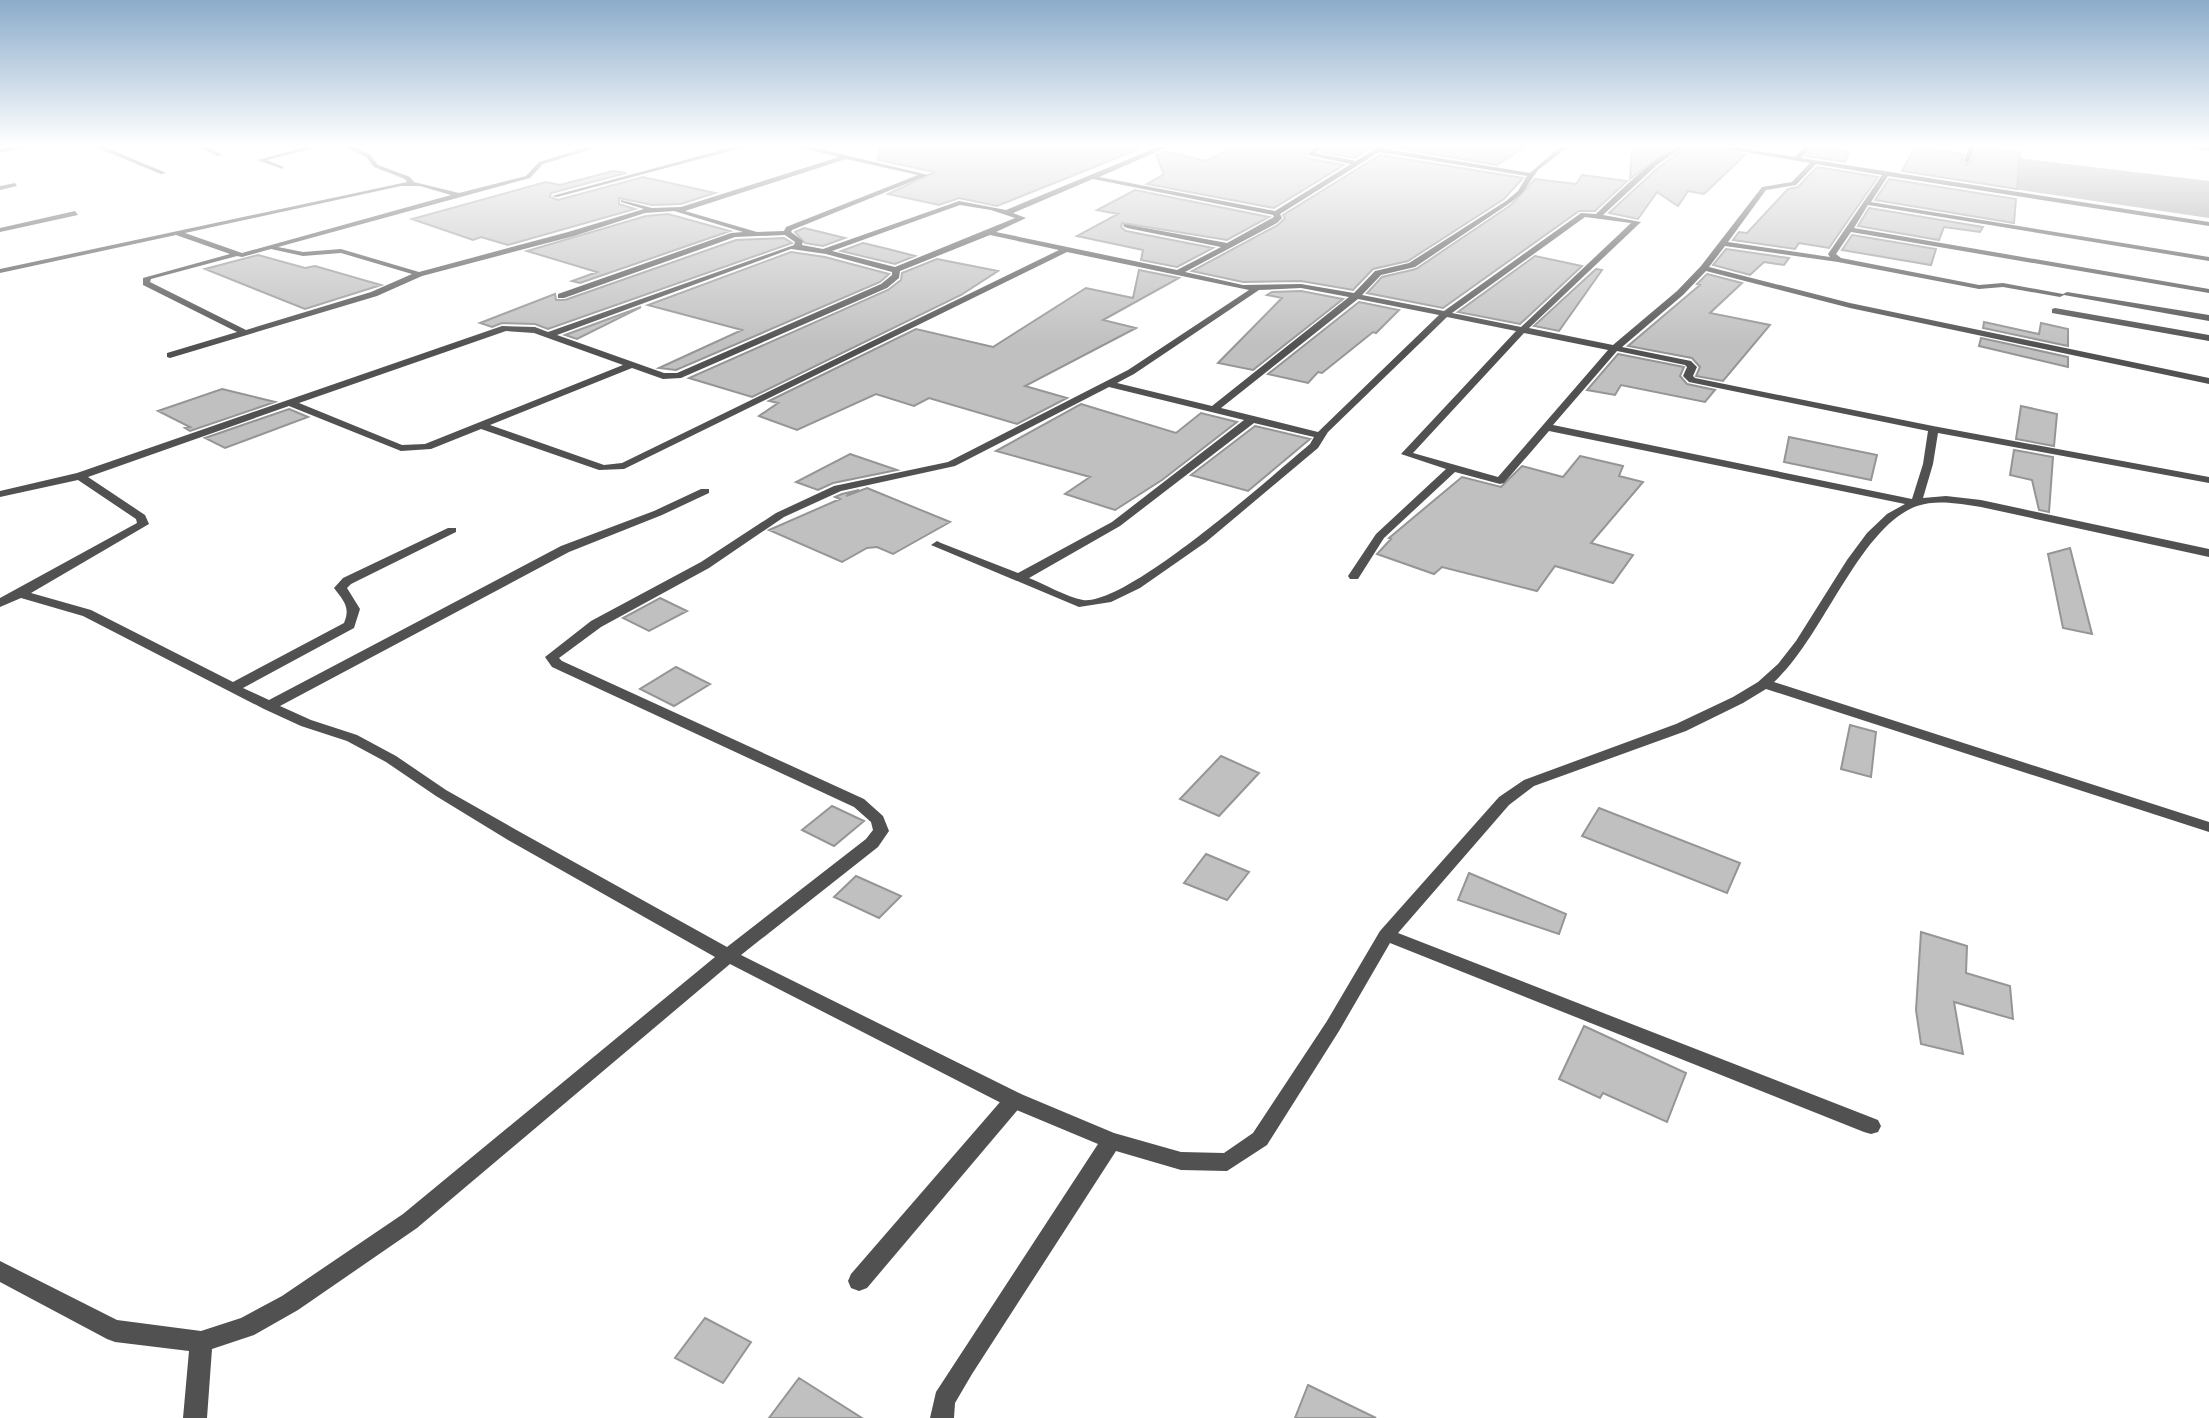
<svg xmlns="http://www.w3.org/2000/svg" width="2209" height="1418" font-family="Overpass,sans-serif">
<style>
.water{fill:#9f9f9f}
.building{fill:#c0c0c0;stroke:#959595;stroke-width:2}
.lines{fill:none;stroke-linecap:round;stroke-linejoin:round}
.service{fill:#515151;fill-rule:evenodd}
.minor{fill:#515151;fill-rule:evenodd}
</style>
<rect width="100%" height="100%" fill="#fff"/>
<path class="water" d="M2018 158 2209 181V218L1987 185 1992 165Z"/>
<path class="building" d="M879 147H1139V149L997 206 959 198 939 205 888 194 935 172 878 160Z
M1233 147H1310L1305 153 1307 158 1344 165 1274 208 1147 184 1164 174 1156 155 1165 151 1206 161Z
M1325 147H1372L1355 158 1321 152Z
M1391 147H1525L1497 165Z
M1632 147H1672L1630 179Z
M1686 147H1713L1745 155 1704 194 1688 191 1678 206 1657 192 1638 219 1609 213 1659 167Z
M1813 147H1820L1849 151 1845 162 1806 156Z
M1915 147 1964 154 1962 162 1966 165 1972 162 1977 147 2020 152 2017 189 1902 171Z
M1380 155 1523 178 1504 199 1408 261 1373 269 1353 290 1301 281 1243 282 1192 271 1278 225 1285 218 1283 215Z
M1817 167 1878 177 1829 248 1799 243 1795 249 1733 240 1739 232 1747 233 1788 189 1798 187Z
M613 171 626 173 551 193 550 197 558 200 643 177 715 193 681 204 652 205 619 198V204L635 209 508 245 481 237 473 240 412 219 546 182 560 185Z
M1582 175 1627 181 1595 211H1579L1443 308 1367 293 1382 277 1416 269 1511 205 1535 179 1576 184Z
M1889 179 2016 199 2014 223 1875 200Z
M1135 190 1269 217 1227 240 1122 223 1121 227 1126 231 1213 248 1177 267 1141 260 1143 250 1077 236 1118 214 1097 210Z
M1869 208 1983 227 1980 232 1944 227 1939 240 1858 226Z
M668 214 730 231 580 283 572 281 597 272 527 251 646 216Z
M804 228 845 238 823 246 805 243 795 232Z
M1852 235 1936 249 1931 265 1842 250Z
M784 238 792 243 548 329 535 324 502 323 492 327 480 323 555 294 556 300H565L736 240Z
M863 243 888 249 915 256 895 264 841 251Z
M1726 249 1789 258 1784 265 1764 262 1750 275 1713 265Z
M791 252 825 257 889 274 880 282 676 370 659 368 742 330 648 305Z
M258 255 305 268 315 266 381 285 305 309 205 269Z
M1535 256 1582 266 1520 324 1458 312Z
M937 259 998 271 961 295 752 397 689 378 888 290 901 280 902 273Z
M1596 269 1602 270 1559 331 1534 326Z
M1139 270 1179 278 1103 320 1136 328 1025 386 1067 398 1017 424 929 398 914 406 876 394 797 430 759 416 778 403 769 401 916 329 993 347 1086 288 1133 298Z
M1707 274 1742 283 1710 313 1770 325 1723 381 1696 376 1700 367 1692 358 1628 346 1700 285 1697 284Z
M1301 291 1343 299 1253 370 1218 363 1282 298 1267 295 1272 292Z
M1359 302 1399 310 1376 333 1373 332 1322 373 1318 372 1308 383 1268 374Z
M641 307 577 339 565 335Z
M1984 322 2039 334 2041 323 2068 329V346L1983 328Z
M1981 338 2068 357V367L1979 346Z
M1618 354 1684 367 1680 376 1687 384 1715 390 1705 402 1621 385 1615 395 1587 390Z
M222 389 275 402 190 431 185 428 190 427 158 411Z
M1081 404 1176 433 1201 413 1237 422 1162 480 1115 510 1065 494 1090 477 996 451Z
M2021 406 2057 414 2054 446 2016 439Z
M289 409 308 417 225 448 205 438Z
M1255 426 1310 439 1248 491 1191 475Z
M1789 437 1877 455 1871 480 1784 462Z
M2014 450 2053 457 2049 512 2039 510 2032 480 2010 475Z
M850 454 897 470 833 483 818 490 796 482Z
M1580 456 1623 466 1619 476 1643 482 1591 543 1633 555 1613 583 1555 566 1537 591 1442 567 1434 574 1377 554 1391 539 1389 538 1462 477 1501 487 1522 466 1563 477Z
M867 488 950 522 893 554 877 547 867 548 842 562 769 530 840 499 835 497 842 494 859 490 846 496Z
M2070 548 2092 634 2063 628 2048 554Z
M660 598 687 611 649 631 623 618Z
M676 667 710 684 674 706 640 689Z
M1850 725 1876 732 1871 777 1841 769Z
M1221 756 1259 773 1219 816 1180 799Z
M832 806 864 821 834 846 802 830Z
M1599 808 1740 863 1727 893 1582 836Z
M1206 854 1249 872 1227 900 1184 883Z
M1469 873 1566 914 1559 934 1458 900Z
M856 876 901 896 879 918 834 897Z
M1921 932 1967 946 1966 973 2010 986 2013 1019 1954 1002 1963 1054 1921 1044 1916 1010Z
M1584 1026 1686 1073 1667 1122 1603 1093 1600 1098 1559 1079Z
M705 1318 751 1342 723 1383 675 1358Z
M799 1378 862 1418H769Z
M1308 1385 1376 1418H1295Z"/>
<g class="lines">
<path class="service" d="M1014 1092 1021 1094 1024 1100 1021 1106 867 1288 859 1291 851 1288 848 1281 851 1274 1007 1094Z"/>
<path class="minor" d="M9 147H25L0 153V149Z
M95 147H105L166 173 161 174Z
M199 147H208L222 155 217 156Z
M306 147H319L267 160 283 167V169L257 160Z
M345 147H354L370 155 378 165 410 177 414 182 459 193 526 176 539 162 588 147H599L543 164 530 178 278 247 303 252 341 249 419 272 568 232 644 209 621 202V200L652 208 681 207 839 157 799 147H812L928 175 792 230 791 232 803 241 802 245 823 249 959 201 1006 210 1158 147H1168L1099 177 1275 211 1351 164 1308 155V153L1315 147H1323L1315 153 1356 161 1378 147H1386L1384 149 1530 173 1560 147H1568L1538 170 1522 193 1510 203 1415 267 1381 275 1362 295 1444 311 1581 213 1596 214C1612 199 1663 147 1683 147L1657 165 1603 215 1641 222 1529 328 1613 345 1677 291 1701 266 1762 187 1792 182 1810 163 1715 147H1733L1795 157 1804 147H1811L1801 158 2209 222V226L1888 176 1871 202 2209 257V261L1868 205 1854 228 2209 289V293L1851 232 1836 254 1841 258 1979 285 2003 283 2063 294 2067 292 2209 315V321L2064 295 2060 297 2003 287 1979 289 1838 262 1725 246 1709 267 1850 303 2209 378V384L1850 308 1706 271 1683 295 1622 347 1691 361 1697 367 1693 376 1695 378 1933 426 2209 477V483L1938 433 1933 464 1923 498 1946 496 1981 500 2209 549V557L1981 507C1961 504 1937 499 1917 506 1859 527 1823 638 1774 682L2209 822V832L1766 689 1743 703 1686 731 1534 786 1509 805 1398 933 1878 1120 1881 1126 1878 1132 1871 1134 1864 1132 1390 943 1339 1031 1267 1145 1227 1171 1181 1170 1116 1151 972 1374 955 1403 954 1418H930L936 1392 1098 1144 1007 1106 730 964 417 1228 298 1310 254 1335 212 1349 207 1418H183L189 1351 115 1342 107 1339 0 1282V1261L117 1320 201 1331 241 1318 282 1296 403 1214 715 957 508 840 436 796 386 762 347 741 301 726 264 709 83 616 21 598 0 607V598L137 523 136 519 78 480 0 497V491L77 473 502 326 535 327 548 332 794 245 795 242 785 235 735 237 564 298H558V294L731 233 743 232 674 211 645 213 574 236 422 276 377 296 170 358 167 357V353L237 332 143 285V278L230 254 176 235 0 273V269L407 182 405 179 374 167 366 157ZM1379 152 1527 176 1518 191 1506 201 1409 263 1375 271 1354 293 1301 284 1243 285 1185 272 1277 223 1282 218 1280 214ZM846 159 918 175 786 227 784 231 757 232 685 211ZM1816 164 1882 175 1828 254 1830 257 1728 242 1766 190 1796 185ZM1093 179 1273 215 1274 217 1227 243 1124 224 1123 226 1127 228 1221 247 1177 270 996 232 1026 218 1013 213ZM401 186H420L451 195 242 253 185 233ZM960 205 991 210 1015 218 895 267 832 251ZM1585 217 1631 223 1521 327 1452 313ZM990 235 1059 250 622 463 604 465 490 425 632 368 663 379 681 378 887 288 899 278 900 271ZM271 249 303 256 341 253 412 274 371 292 246 330 150 282 151 279 237 256 242 257ZM791 249 826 254 892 272V275L881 284 677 373H664L557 335ZM1067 252 1249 290 1128 370 948 462 834 486 776 513 701 562 591 621 545 657 552 667 854 807 871 822 873 830 866 839 727 947 520 832 446 790 396 756 357 735 311 720 280 706 569 552 662 515 709 493V489H701L654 511 561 546 269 700 243 688 354 628 360 609 347 588 351 584 456 532V528H448L343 578 334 588C343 600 351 607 344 623L233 682 91 610 31 593 149 524 145 515 88 477 289 406 401 451 431 449 481 429 599 470 624 469ZM1301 288 1349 297 1212 406 1117 383 1134 374 1259 290ZM1358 299 1439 315 1318 432 1221 408ZM1447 317 1516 331 1401 454 1446 469 1376 534 1348 576 1350 579H1358L1384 538 1455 472 1500 484 1504 483 1549 431 1905 504 1887 514 1867 533 1847 560 1796 641 1778 664 1758 682 1733 697 1676 724 1524 780 1499 797 1380 931 1327 1021 1253 1133 1224 1153 1181 1152 1114 1133 1021 1094 741 955 878 847 889 831 883 816 864 799 562 661 559 658 601 627 709 568 784 517 841 491 955 466 1109 387 1244 420 1112 522 1018 573 941 543 937 541 931 545 1079 607 1111 602 1140 588 1206 542 1318 448 1328 432ZM506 331 534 333 623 365 425 444 402 445 299 403ZM1524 333 1608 350 1498 477 1413 453ZM1617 351 1685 365 1687 367 1683 376 1689 382 1928 431 1923 464 1912 499 1553 425ZM1254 423 1314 437 1310 444C1273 475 1127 606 1083 600 1067 597 1044 584 1029 578L1120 526Z
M733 147H745L557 197 552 196Z
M1969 147H1975L1970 161 1967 163 1964 161Z
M2190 147H2209V151Z
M15 183 17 186 0 190V186Z
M75 211 78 215 0 232V228Z
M2055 308 2209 335V341L2052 313V309Z"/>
</g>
<linearGradient id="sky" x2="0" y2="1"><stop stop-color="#8baccb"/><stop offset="0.42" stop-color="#fff"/><stop offset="1" stop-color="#fff" stop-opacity="0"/></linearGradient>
<rect width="2209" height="346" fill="url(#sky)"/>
</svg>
